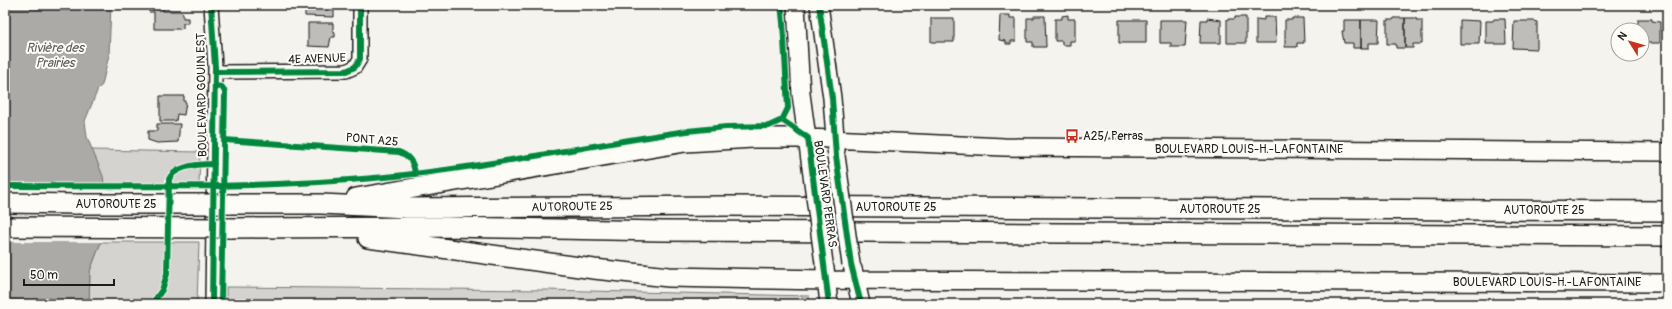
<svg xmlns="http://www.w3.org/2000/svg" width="1672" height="309" font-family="Pangolin,sans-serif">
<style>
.green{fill:#d4d3cf;stroke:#787876}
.water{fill:#abaaa6;stroke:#72716f}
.pier{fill:#f4f3ee}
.building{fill:#bebdba;stroke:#1c1c1c}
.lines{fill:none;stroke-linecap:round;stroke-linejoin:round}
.minor-casing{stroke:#1c1c1c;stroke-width:16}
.major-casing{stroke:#1c1c1c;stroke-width:20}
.highway-casing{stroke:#1c1c1c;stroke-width:22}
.minor{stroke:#fdfcf7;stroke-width:13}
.major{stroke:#fdfcf7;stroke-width:17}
.highway{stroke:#fdfcf7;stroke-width:19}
.major-bridge-casing{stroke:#1c1c1c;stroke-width:20;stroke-linecap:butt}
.highway-bridge-casing{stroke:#1c1c1c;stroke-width:22;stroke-linecap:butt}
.major-bridge{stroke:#fdfcf7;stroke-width:17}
.highway-bridge{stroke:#fdfcf7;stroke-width:19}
.cycleway-casing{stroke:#fdfcf7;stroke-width:8}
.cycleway{stroke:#00873e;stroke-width:6}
.labels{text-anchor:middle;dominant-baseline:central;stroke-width:4;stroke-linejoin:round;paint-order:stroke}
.street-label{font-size:12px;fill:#1c1c1c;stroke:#fdfcf7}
.poi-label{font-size:12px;fill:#1c1c1c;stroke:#fdfcf7;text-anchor:start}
.water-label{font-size:13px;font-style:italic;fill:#5c5c5a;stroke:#fdfcf7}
</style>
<rect width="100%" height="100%" fill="#f4f3ee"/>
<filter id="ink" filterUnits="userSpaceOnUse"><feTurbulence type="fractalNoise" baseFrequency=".025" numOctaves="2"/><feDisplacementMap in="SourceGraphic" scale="8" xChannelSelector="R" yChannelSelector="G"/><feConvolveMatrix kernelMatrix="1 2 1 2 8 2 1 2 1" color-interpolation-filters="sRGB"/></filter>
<g filter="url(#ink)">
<path class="green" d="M91 150 200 152 199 184 104 183Z
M101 242H199L197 304H89L90 271Z
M226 287 544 290 809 296 810 304H226Z"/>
<path class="water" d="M5 5H111L109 55 102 85 98 89 85 121 87 137 103 176 104 183 101 242 90 271 89 304H5Z"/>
<path class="pier" d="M5 183H106L103 242H5Z"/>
<path class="building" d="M149 5H163V11H180L183 13V18H188V23H183V28L180 29H154V12H149Z
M305 5H334V17L305 16Z
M1000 15H1010V18H1016V41H1011V44H1006V41L999 40Z
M1068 15V19H1075V41H1070V45H1062V41H1055V19H1062V16Z
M1034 16H1045L1046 47H1033V42H1027V18H1034Z
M1235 17H1246V43H1227V19H1235Z
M1264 17H1275L1276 43H1256V19L1264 20Z
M931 18H954V42H931Z
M1207 18 1221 20V43H1200L1201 20H1207Z
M1292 18H1303L1304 43H1297V47H1285V20H1292Z
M1394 18H1405V48H1396V44H1387V20H1393Z
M1405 18H1416V20H1422V44H1413V48H1405Z
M1494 19H1505L1506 44H1486V21H1493Z
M1638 19H1652V21L1660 22V43H1642V30H1638Z
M1119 20H1146V43H1119Z
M1160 20H1187L1185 47H1171V43H1160Z
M1344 20H1361V48H1353V43H1344L1342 31H1344Z
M1361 20H1379L1378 43H1369V48H1361Z
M1460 20 1480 21 1479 44H1460Z
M1514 21H1534L1537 22V49L1513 48Z
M308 23H333V32H335V37H331L329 47 308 46Z
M160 96H184V102H186L184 115 177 114 176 121H160Z
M157 124H180L178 142 157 143 148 140V131H157Z"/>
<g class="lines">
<defs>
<path id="minor" d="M211 5 215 67 212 304
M215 72 346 71 355 67 360 59V5"/>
<path id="major" d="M796 5 801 94 815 197
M819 5 832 98 836 150
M808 138 1004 147 1667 152
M825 268 829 304
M853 269 861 304
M827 280 1667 283"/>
<path id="highway" d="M356 198 685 142 753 138H808
M5 203 76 204
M229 204H321L407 208 728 206 1667 211
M229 228 447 227 662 231 1667 236
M368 238 594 269 669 277 827 280"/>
</defs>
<use href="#minor" class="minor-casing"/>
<use href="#major" class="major-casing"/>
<use href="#highway" class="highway-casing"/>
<use href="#minor" class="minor"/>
<use href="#major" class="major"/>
<use href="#highway" class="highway"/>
<defs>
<path id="major-bridge" d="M836 156 851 264
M815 197 824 263"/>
<path id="highway-bridge" d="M76 204H229
M5 227 229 228"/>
</defs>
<use href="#major-bridge" class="major-bridge-casing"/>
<use href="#highway-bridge" class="highway-bridge-casing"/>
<use href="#major-bridge" class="major-bridge"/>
<use href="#highway-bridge" class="highway-bridge"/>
<defs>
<path id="cycleway" d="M211 5 215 67 212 304
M819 5 832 98 836 156 851 264 861 304
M215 72 346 71 355 67 360 59V5
M215 86 222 87 225 92 221 304
M782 120 808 138 829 304
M224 140 399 152C410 156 414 163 415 174
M5 186C128 186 251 189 374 178 479 169 582 146 687 131L726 127 769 126 782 120 788 108 783 23 781 5
M152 304 162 290 167 274 169 179C176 165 201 164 214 164"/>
</defs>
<use href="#cycleway" class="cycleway-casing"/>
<use href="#cycleway" class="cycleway"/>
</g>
</g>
<defs>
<symbol id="bus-bare" viewBox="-9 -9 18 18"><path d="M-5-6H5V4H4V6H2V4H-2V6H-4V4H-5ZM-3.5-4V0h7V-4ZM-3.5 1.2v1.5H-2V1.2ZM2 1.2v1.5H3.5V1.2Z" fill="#c8321e" stroke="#fdfcf7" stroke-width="2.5" paint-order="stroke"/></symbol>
</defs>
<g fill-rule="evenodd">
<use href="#bus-bare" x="1062" y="126" width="20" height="20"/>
</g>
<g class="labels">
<g class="street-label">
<text transform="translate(317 59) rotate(-2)">4E AVENUE</text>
<text transform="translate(202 95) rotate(-91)">BOULEVARD GOUIN EST</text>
<text transform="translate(372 140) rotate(5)">PONT A25</text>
<text x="1249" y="149">BOULEVARD LOUIS-H.-LAFONTAINE</text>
<text transform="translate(825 194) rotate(82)">BOULEVARD PERRAS</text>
<text x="116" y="204">AUTOROUTE 25</text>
<text transform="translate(572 207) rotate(-1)">AUTOROUTE 25</text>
<text x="896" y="207">AUTOROUTE 25</text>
<text x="1220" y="209">AUTOROUTE 25</text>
<text x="1544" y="210">AUTOROUTE 25</text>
<text x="1547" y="282">BOULEVARD LOUIS-H.-LAFONTAINE</text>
</g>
<g class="poi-label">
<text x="1083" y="136">A25/ Perras</text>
</g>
<g class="water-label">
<text x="55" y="48">Rivière des<tspan x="55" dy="15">Prairies</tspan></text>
</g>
</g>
<rect width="1672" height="309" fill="none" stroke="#fdfcf7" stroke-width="20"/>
<rect x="10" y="10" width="1652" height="289" fill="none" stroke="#1c1c1c" stroke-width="1.5" filter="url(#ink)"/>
<g transform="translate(1630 42) rotate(307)"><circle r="19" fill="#fdfcf7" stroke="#a3a29f"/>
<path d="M0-3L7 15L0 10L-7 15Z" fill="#c8321e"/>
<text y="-6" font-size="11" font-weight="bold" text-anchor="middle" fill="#1c1c1c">N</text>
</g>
<path d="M24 279v6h90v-6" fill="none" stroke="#1c1c1c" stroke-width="2"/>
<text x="30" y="279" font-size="12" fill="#1c1c1c" stroke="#fdfcf7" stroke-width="3" paint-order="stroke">50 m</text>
</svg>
